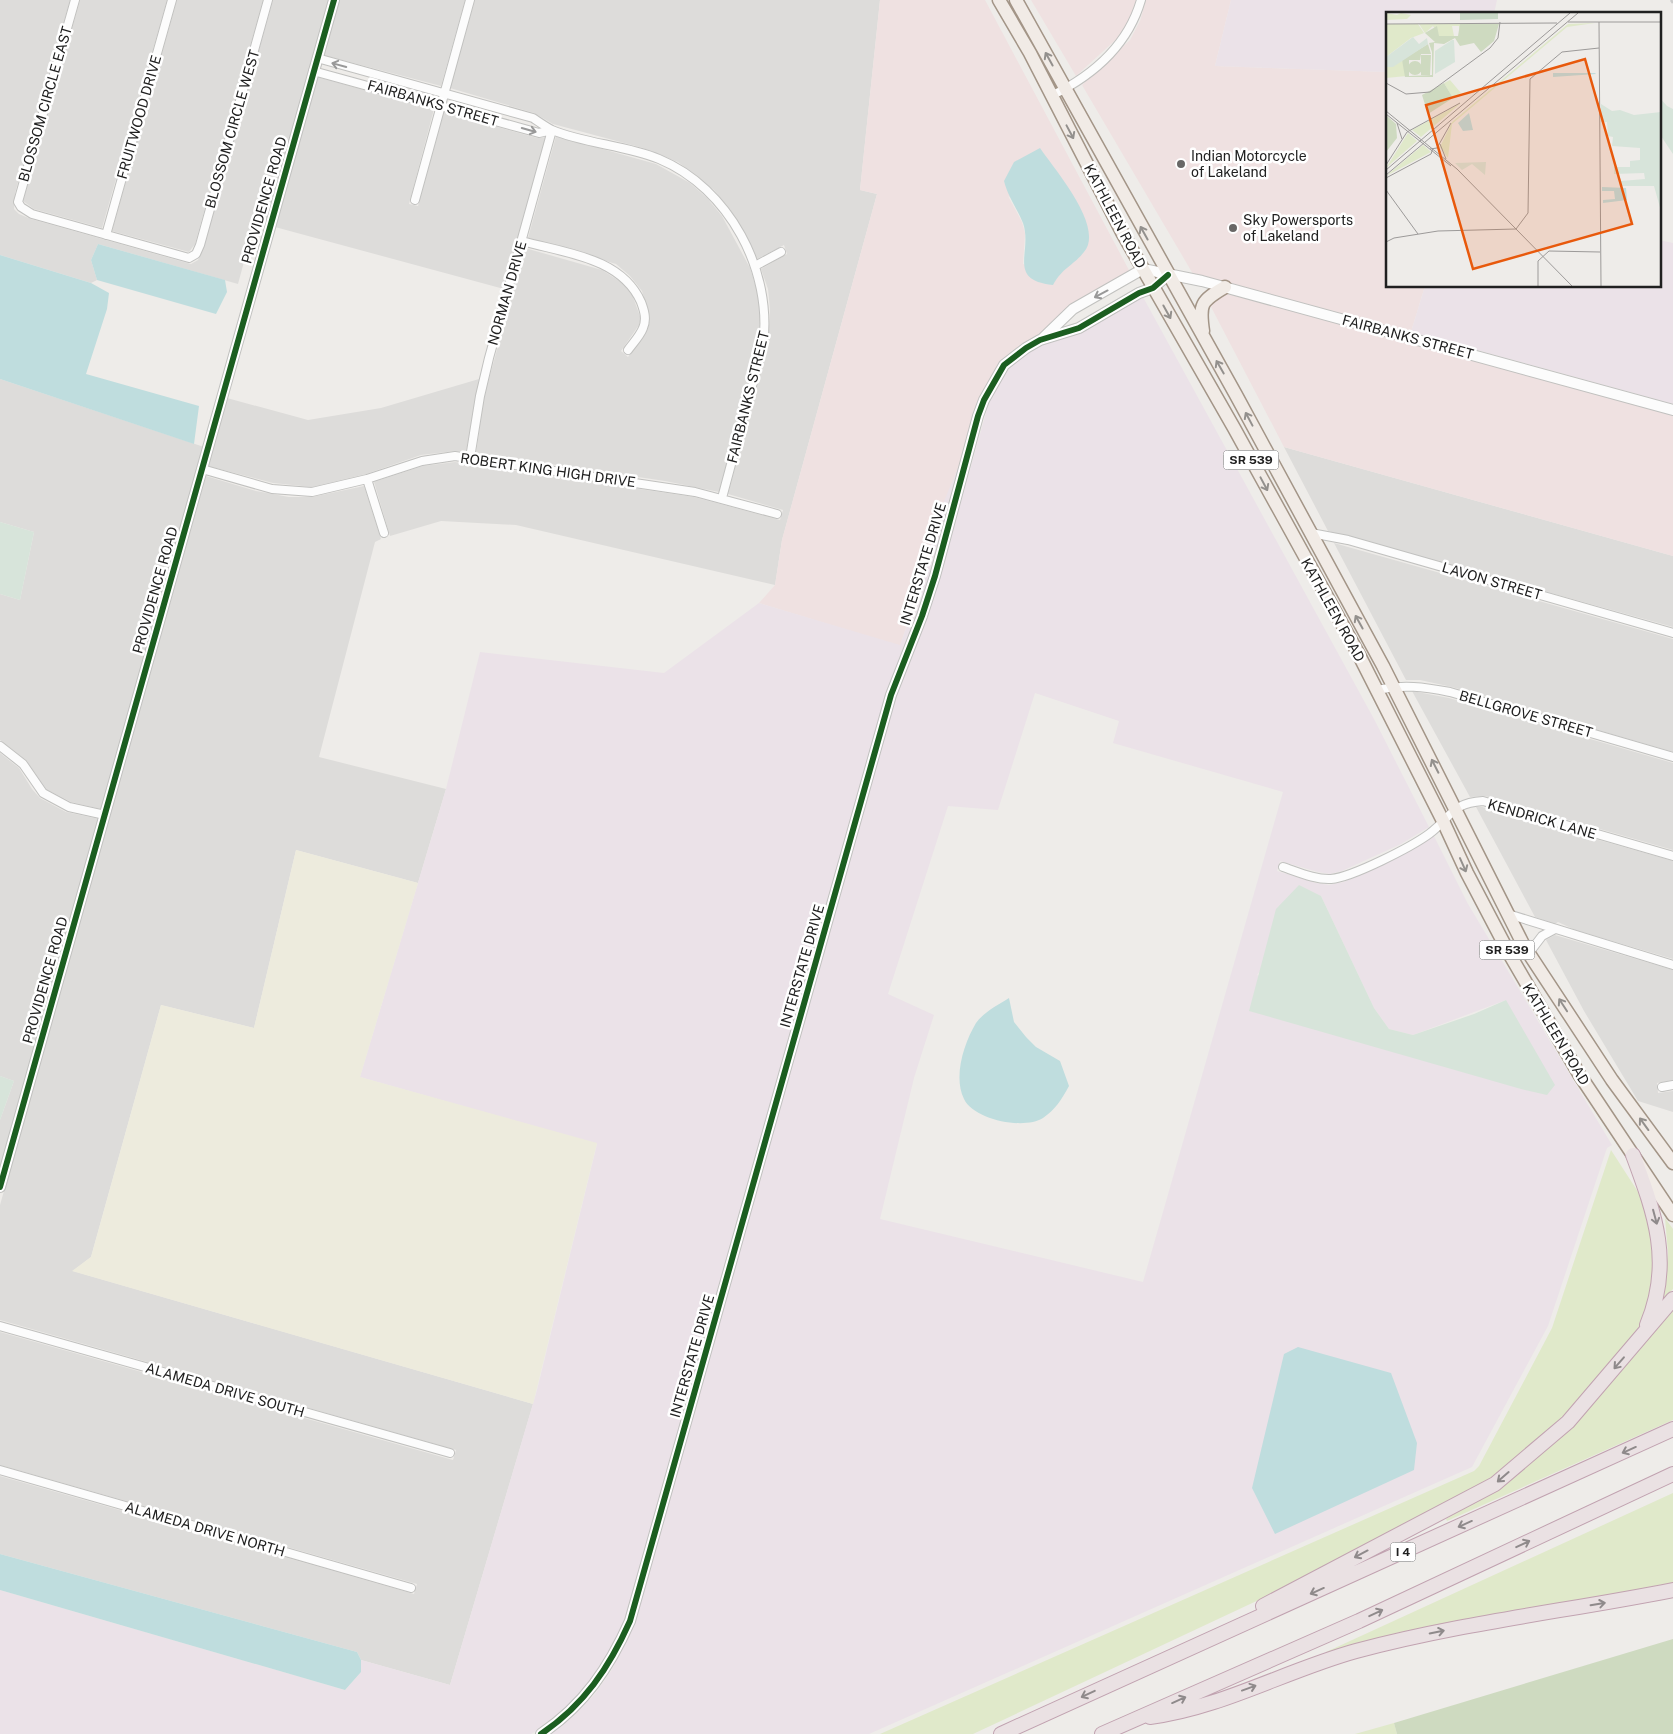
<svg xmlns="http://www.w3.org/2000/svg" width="1673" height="1734" font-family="'Public Sans',sans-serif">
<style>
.residential{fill:#dddcda}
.commercial{fill:#efe1e1;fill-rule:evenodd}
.industrial{fill:#ebe2e8;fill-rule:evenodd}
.farmland{fill:#edebdd}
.grass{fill:#e0e9ca}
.forest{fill:#cedac0}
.wetland{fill:#d7e4da}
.water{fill:#bfddde}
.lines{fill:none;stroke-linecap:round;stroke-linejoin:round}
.minor-casing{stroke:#c1c1bf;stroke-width:10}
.tertiary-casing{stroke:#c1c1bf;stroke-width:12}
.primary-casing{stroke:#a39587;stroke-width:15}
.motorway-casing{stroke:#c1a2b0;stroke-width:16}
.minor{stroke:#fcfcfc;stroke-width:8}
.tertiary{stroke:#fcfcfc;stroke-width:10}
.primary{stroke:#f1ebe6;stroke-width:12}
.motorway{stroke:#eae1e3;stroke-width:14}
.rail{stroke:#cbcbca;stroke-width:2.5;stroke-dasharray:10 10;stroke-linecap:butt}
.cycleway-casing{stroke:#fff;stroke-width:9}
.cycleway{stroke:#1b5e20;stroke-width:6}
.oneway{stroke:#93908d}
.oneway2{stroke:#999}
.oneway3{stroke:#8f8a8b}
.poi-dot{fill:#686766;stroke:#fff;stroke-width:2}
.labels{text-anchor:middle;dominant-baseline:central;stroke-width:5;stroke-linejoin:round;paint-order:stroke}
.shield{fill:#fff;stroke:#636363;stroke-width:1}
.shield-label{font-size:12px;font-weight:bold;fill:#202020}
.street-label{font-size:14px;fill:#202020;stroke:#fff}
.poi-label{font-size:14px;fill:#202020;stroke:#fff;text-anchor:start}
.inset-road{fill:none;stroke:#9c9a99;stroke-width:1}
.view{fill:#e8590c;fill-opacity:0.15;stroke:#e8590c;stroke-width:2.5}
.inset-edge{fill:none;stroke:#202020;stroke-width:2.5}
</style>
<rect width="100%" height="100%" fill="#eeece9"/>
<path class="residential" d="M0 0H70L15 193 14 209 19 214 31 219 191 264 198 260 204 246 273 0H329L266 224 255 221 238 284 98 244 91 260 97 280 91 283 0 255Z
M80 0H167L102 228 34 209 23 201Z
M177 0H263L195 244 189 252 112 231Z
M339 0H465L441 86 323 55Z
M475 0H880L860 190 877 194 782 540 775 585 516 525 441 521 390 536 374 482 423 466 455 462 694 497 780 520 783 510 728 494 768 345 770 309 768 289 761 269 787 254 784 245 757 259 730 209 714 190 678 162 643 148 553 124 534 113 450 88Z
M317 77 434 109 409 204 418 206 444 112 537 138 546 137 504 289 275 227Z
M556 136 656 164 690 183 707 198 722 216 750 268 758 293 760 310 759 344 719 492 665 481 476 453 484 397 525 248 602 270 624 284 633 297 641 319 639 325 621 351 628 357 648 328 650 317 642 291 630 276 616 264 528 238Z
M0 379 204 447 101 809 71 802 46 789 26 760 0 740V594L20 600 34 532 0 522Z
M479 379 466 452 455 451 421 455 366 474 312 487 273 483 208 466 227 398 308 420 381 408Z
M1284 447 1673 556V627L1328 531Z
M206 476 256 491 289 497H312L364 486 381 539 375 542 319 757 446 789 418 883 296 850 254 1028 161 1005 91 1257 73 1271 533 1404 450 1685 361 1660 357 1652 0 1554V1476L414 1594 417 1584 0 1465V1332L453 1460 456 1450 0 1320V1205Z
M1334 543 1673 639V752L1452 687 1420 680H1406Z
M1412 691 1449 698 1673 763V850L1485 796 1470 797Z
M0 753 19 768 32 789 40 798 66 812 99 819 0 1170V1120L14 1081 0 1076Z
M1476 807H1482L1673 861V959L1575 930 1558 922 1555 924 1535 917Z
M1555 935 1673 970V1080L1657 1083 1658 1093 1673 1091V1112L1638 1101 1584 1011 1546 940Z"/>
<path class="commercial" d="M880 0H985L1130 272 1072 304 1038 335 1001 361 961 460 900 646 759 603 775 585 782 540 877 194 860 190ZM1008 196 1085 251 1060 272 1023 264 1025 233 1022 222Z
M1031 0H1136L1131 17 1122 34 1076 76Z
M1146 0H1231L1215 66 1387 72V286H1425L1411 332 1269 294 1229 283 1228 280 1225 282 1193 274 1082 85 1130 40 1140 21Z
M1225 293 1673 415V556L1284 447 1209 303Z"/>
<path class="industrial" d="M1231 0H1497L1494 14H1387V72L1215 66Z
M1659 240 1673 243V404L1411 332 1425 286H1659Z
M1143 297 1374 719 1429 827 1401 844 1342 871 1330 874 1318 872 1280 861 1277 871 1316 883 1329 885 1344 882 1404 854 1434 836 1468 904 1612 1145 1607 1148 1548 1326 1472 1467 869 1734H550L575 1714 595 1694 611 1671 635 1622 895 697 940 577 989 402 1007 369 1029 352 1042 345 1080 333ZM1035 693 1119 721 1113 743 1283 792 1143 1282 880 1219 914 1078 934 1015 888 994 948 806 998 810ZM1321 896 1374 1008 1389 1029 1413 1035 1506 1000 1521 1089 1257 975Z
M961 460 931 574 918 614 886 694 626 1619 615 1644 588 1687 552 1721 531 1734H0V1590L345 1690 361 1672V1660L450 1685 537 1390 597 1144 360 1077 446 789 480 652 664 673 759 603 900 645 921 587 938 516Z"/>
<path class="farmland" d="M296 850 418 883 360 1077 597 1143 533 1404 72 1271 91 1257 161 1005 254 1028Z"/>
<path class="grass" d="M1611 1150 1642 1198 1658 1262 1646 1315 1629 1343 1565 1416 1532 1446 1482 1487 1327 1568 973 1734H880L1474 1471 1479 1466 1552 1328Z
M1665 1218 1673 1229V1289L1663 1299 1668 1253Z
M1673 1309V1420L1447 1521 1446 1519 1488 1493 1580 1417Z
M1673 1493V1586L1328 1655 1326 1652Z
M1394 1723 1397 1734H1355Z"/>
<path class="forest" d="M1673 1639V1734H1397L1394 1723Z"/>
<path class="wetland" d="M1659 97 1667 106 1673 109V154L1659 133Z
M0 522 34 532 20 600 0 594Z
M1299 885 1321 896 1374 1008 1389 1029 1413 1035 1474 1014 1506 1000 1555 1085 1547 1095 1521 1089 1249 1011 1276 909Z
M0 1076 14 1081 0 1120Z"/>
<path class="water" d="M1040 148C1055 170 1105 227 1084 252 1073 266 1063 267 1053 285 1006 280 1033 252 1023 223 1017 208 1008 197 1004 181L1014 162Z
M98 244 225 280 227 292 216 314 97 280 91 260Z
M0 255 91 283 109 293 107 309 86 374 199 406 194 444 0 379Z
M1009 998 1014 1022 1026 1037 1036 1047 1060 1061 1069 1086C1062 1099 1055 1110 1043 1118 1024 1130 974 1120 964 1099 953 1077 964 1043 976 1023 984 1012 998 1005 1009 998Z
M1298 1347 1391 1373 1417 1443 1414 1470 1275 1534 1252 1488 1284 1354Z
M0 1554 357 1652 361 1660V1672L345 1690 0 1590Z"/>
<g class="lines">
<defs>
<path id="minor" d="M75 0 18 202 21 207 32 214 189 258 196 254 200 245 268 0
M317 58 533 118C539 122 546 127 552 130 586 144 625 145 659 159 729 188 773 271 763 345L722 498
M313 71 539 133 552 130
M1051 96C1092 76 1128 45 1141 0
M415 200 470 0
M106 235 172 0
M522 241C564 253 621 257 641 302 644 310 647 319 643 328 640 336 633 343 628 350
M755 266 781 252
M470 458 480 396 489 358 552 130
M202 469 272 489 312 492 367 479 422 461 455 456 695 492 777 514
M367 479 384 533
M1311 533 1348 540 1673 633
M1377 690C1403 684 1424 687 1450 692L1673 757
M0 746 23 764 43 793 69 807 105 815
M1283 867C1298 872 1316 880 1331 879 1353 877 1411 847 1429 834 1452 817 1451 803 1483 801L1673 856
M1508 914 1673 965
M1529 953 1542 936 1555 929
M1662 1087 1673 1085
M0 1326 450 1453
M0 1470 411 1588"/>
<path id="tertiary" d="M1043 338 1073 309 1143 269 1202 281 1673 410
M0 1187 334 0
M541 1734C584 1705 609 1668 630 1621L891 695 922 616 935 576 978 416 984 400 1004 365 1026 348 1040 340 1079 328 1139 293 1153 288 1168 275"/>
<path id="primary" d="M999 0 1030 53 1123 234 1234 428 1358 653 1443 821 1467 873 1510 955 1579 1074 1673 1215
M1016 0 1236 395 1383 666 1524 946 1612 1080 1673 1163
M1203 331C1199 304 1201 301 1225 287"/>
<path id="motorway" d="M1633 1155C1655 1214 1673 1263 1647 1325
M1263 1606 1495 1484 1568 1422 1673 1299
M1150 1717C1221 1708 1287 1670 1356 1651 1460 1623 1567 1611 1673 1590
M1001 1734 1673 1429
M1102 1734 1359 1621 1673 1474"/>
</defs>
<use href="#minor" class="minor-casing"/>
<use href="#tertiary" class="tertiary-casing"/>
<use href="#primary" class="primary-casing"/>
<use href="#motorway" class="motorway-casing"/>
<use href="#minor" class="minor"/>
<use href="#tertiary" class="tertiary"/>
<use href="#primary" class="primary"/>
<use href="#motorway" class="motorway"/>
<path class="rail" d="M1671 0 1673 3"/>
<defs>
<path id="cycleway" d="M0 1187 334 0
M541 1734C584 1705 609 1668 630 1621L891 695 922 616 935 576 978 416 984 400 1004 365 1026 348 1040 340 1079 328 1139 293 1153 288 1168 275"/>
</defs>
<use href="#cycleway" class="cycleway-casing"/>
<use href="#cycleway" class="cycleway"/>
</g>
<defs><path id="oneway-shaft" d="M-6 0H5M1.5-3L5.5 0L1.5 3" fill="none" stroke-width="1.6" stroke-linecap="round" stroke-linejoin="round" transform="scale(1.25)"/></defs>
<g class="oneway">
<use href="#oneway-shaft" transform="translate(1049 59) rotate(-119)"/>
<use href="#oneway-shaft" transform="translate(1070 132) rotate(62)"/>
<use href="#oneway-shaft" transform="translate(1144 233) rotate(-119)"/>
<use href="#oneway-shaft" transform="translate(1167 312) rotate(61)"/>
<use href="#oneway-shaft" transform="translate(1220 367) rotate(-120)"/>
<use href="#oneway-shaft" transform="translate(1249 419) rotate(-118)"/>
<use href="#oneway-shaft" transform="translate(1264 484) rotate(62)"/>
<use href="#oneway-shaft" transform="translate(1359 622) rotate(-119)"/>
<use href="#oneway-shaft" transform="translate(1435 766) rotate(-117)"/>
<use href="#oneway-shaft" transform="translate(1463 865) rotate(66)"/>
<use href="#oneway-shaft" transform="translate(1563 1005) rotate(-123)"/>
<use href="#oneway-shaft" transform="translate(1644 1124) rotate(-126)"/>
</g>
<g class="oneway2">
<use href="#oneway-shaft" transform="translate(339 65) rotate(-165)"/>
<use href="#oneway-shaft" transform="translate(529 130) rotate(16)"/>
<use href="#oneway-shaft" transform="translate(1101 294) rotate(152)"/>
</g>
<g class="oneway3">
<use href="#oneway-shaft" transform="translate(1655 1217) rotate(75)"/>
<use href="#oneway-shaft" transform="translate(1619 1363) rotate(131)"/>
<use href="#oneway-shaft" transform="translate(1629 1450) rotate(156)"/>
<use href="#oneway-shaft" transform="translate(1503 1477) rotate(139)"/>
<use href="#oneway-shaft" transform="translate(1465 1524) rotate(156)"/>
<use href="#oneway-shaft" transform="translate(1523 1544) rotate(-25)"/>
<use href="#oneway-shaft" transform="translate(1361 1554) rotate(152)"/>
<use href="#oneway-shaft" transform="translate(1317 1591) rotate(156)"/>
<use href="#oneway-shaft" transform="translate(1598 1604) rotate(-9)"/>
<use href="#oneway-shaft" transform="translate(1376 1613) rotate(-25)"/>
<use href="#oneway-shaft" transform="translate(1437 1632) rotate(-11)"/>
<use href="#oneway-shaft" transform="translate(1249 1688) rotate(-20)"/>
<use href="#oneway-shaft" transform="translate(1088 1694) rotate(155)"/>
<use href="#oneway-shaft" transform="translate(1179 1700) rotate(-24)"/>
</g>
<g class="poi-dot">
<circle cx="1181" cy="164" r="5"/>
<circle cx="1233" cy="228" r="5"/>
</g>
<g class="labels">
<g class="shield">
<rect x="1223.5" y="450.5" width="55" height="19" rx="4"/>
<rect x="1479.5" y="940.5" width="55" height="19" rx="4"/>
<rect x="1390.5" y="1542.5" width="25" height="19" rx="4"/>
</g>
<g class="shield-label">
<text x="1251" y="460">SR 539</text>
<text x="1507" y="950">SR 539</text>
<text x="1403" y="1552">I 4</text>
</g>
<g class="street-label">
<text transform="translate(433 103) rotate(16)">FAIRBANKS STREET</text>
<text transform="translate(45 104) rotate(-74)">BLOSSOM CIRCLE EAST</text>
<text transform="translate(139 117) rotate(-74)">FRUITWOOD DRIVE</text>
<text transform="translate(232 129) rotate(-74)">BLOSSOM CIRCLE WEST</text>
<text transform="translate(264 200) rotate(-74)">PROVIDENCE ROAD</text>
<text transform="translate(1115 216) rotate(62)">KATHLEEN ROAD</text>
<text transform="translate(507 293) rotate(-74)">NORMAN DRIVE</text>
<text transform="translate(1408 337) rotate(15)">FAIRBANKS STREET</text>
<text transform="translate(748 397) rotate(-76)">FAIRBANKS STREET</text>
<text transform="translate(548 470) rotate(8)">ROBERT KING HIGH DRIVE</text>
<text transform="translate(923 564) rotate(-73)">INTERSTATE DRIVE</text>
<text transform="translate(1492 581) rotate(16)">LAVON STREET</text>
<text transform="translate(155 590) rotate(-74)">PROVIDENCE ROAD</text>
<text transform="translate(1333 610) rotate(61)">KATHLEEN ROAD</text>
<text transform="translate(1526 714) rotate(16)">BELLGROVE STREET</text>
<text transform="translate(1542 819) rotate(16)">KENDRICK LANE</text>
<text transform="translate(802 966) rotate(-74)">INTERSTATE DRIVE</text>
<text transform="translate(45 980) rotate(-74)">PROVIDENCE ROAD</text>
<text transform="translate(1556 1034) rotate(59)">KATHLEEN ROAD</text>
<text transform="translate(692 1356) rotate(-74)">INTERSTATE DRIVE</text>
<text transform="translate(225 1390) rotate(16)">ALAMEDA DRIVE SOUTH</text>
<text transform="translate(205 1529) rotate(16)">ALAMEDA DRIVE NORTH</text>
</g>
<g class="poi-label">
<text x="1191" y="156">Indian Motorcycle<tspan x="1191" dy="16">of Lakeland</tspan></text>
<text x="1243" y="220">Sky Powersports<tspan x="1243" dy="16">of Lakeland</tspan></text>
</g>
</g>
<g transform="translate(1386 12)">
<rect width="275" height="275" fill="#eeece9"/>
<path d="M0 1 11 3 15 1 25 3 21 7 0 8ZM209 11 181 15 66 112 62 146 54 135 66 110 182 12ZM0 12H32L38 21 25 26 0 45ZM33 12H74V24L73 14H66L68 24 61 25 53 24 47 14 39 21ZM16 48 21 64 0 66V55ZM64 68 75 81 67 86 58 71ZM75 91 35 125 26 118ZM22 121 31 129 0 156ZM37 133 45 140 0 164Z" fill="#e0e9ca"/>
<path d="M74 12H113L108 29 95 40 88 31 74 34 69 26 58 32 48 31 47 65H19L16 48 42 32 45 42H35L34 48H23V64L46 63V40L43 31 49 30 39 21 51 14 53 24H72ZM35 43H45L44 63H35ZM22 56a7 7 0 1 1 14 0a7 7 0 1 1-14 0ZM58 71 67 86 42 102 36 83ZM0 103 10 112 11 126 0 140Z" fill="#cedac0"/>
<path d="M27 25 33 32 41 26 42 32 7 55H0V45ZM66 28H68L69 50 49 62V39ZM215 92 226 99 234 98 248 103 275 100V199L268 174H235V169L259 167 258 161 228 162V155H244V149L254 148V136L226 134 227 125 222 124 221 110H215ZM100 150 99 163 86 152 76 158 69 151Z" fill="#d7e4da"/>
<path d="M74 1H112V7L74 8Z" fill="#c9d8c6"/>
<path d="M167 61H209L210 62 167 65ZM83 101 87 118 77 119 72 111ZM216 175 240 176 241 188 217 191V188L229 187 228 179H216Z" fill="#bfddde"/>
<path class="inset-road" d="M182 10H275M213 10 215 274M0 12 171 11M0 71 20 82 44 80 104 36 112 26 114 10M0 99 71 157 186 274M0 102 65 154M11 111 16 127M54 132 60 147M44 137 51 136 65 111M0 153 21 120 74 91M0 158 184 1M0 163 192 1M0 166 45 142 47 136M0 178 32 222M0 230 8 226 52 219 130 217 142 201 144 67 176 40 213 36M152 274V249L163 239 214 240"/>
<path class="view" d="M199 47 246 212 87 257 40 93Z"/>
<rect width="275" height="275" class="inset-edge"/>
</g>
</svg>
